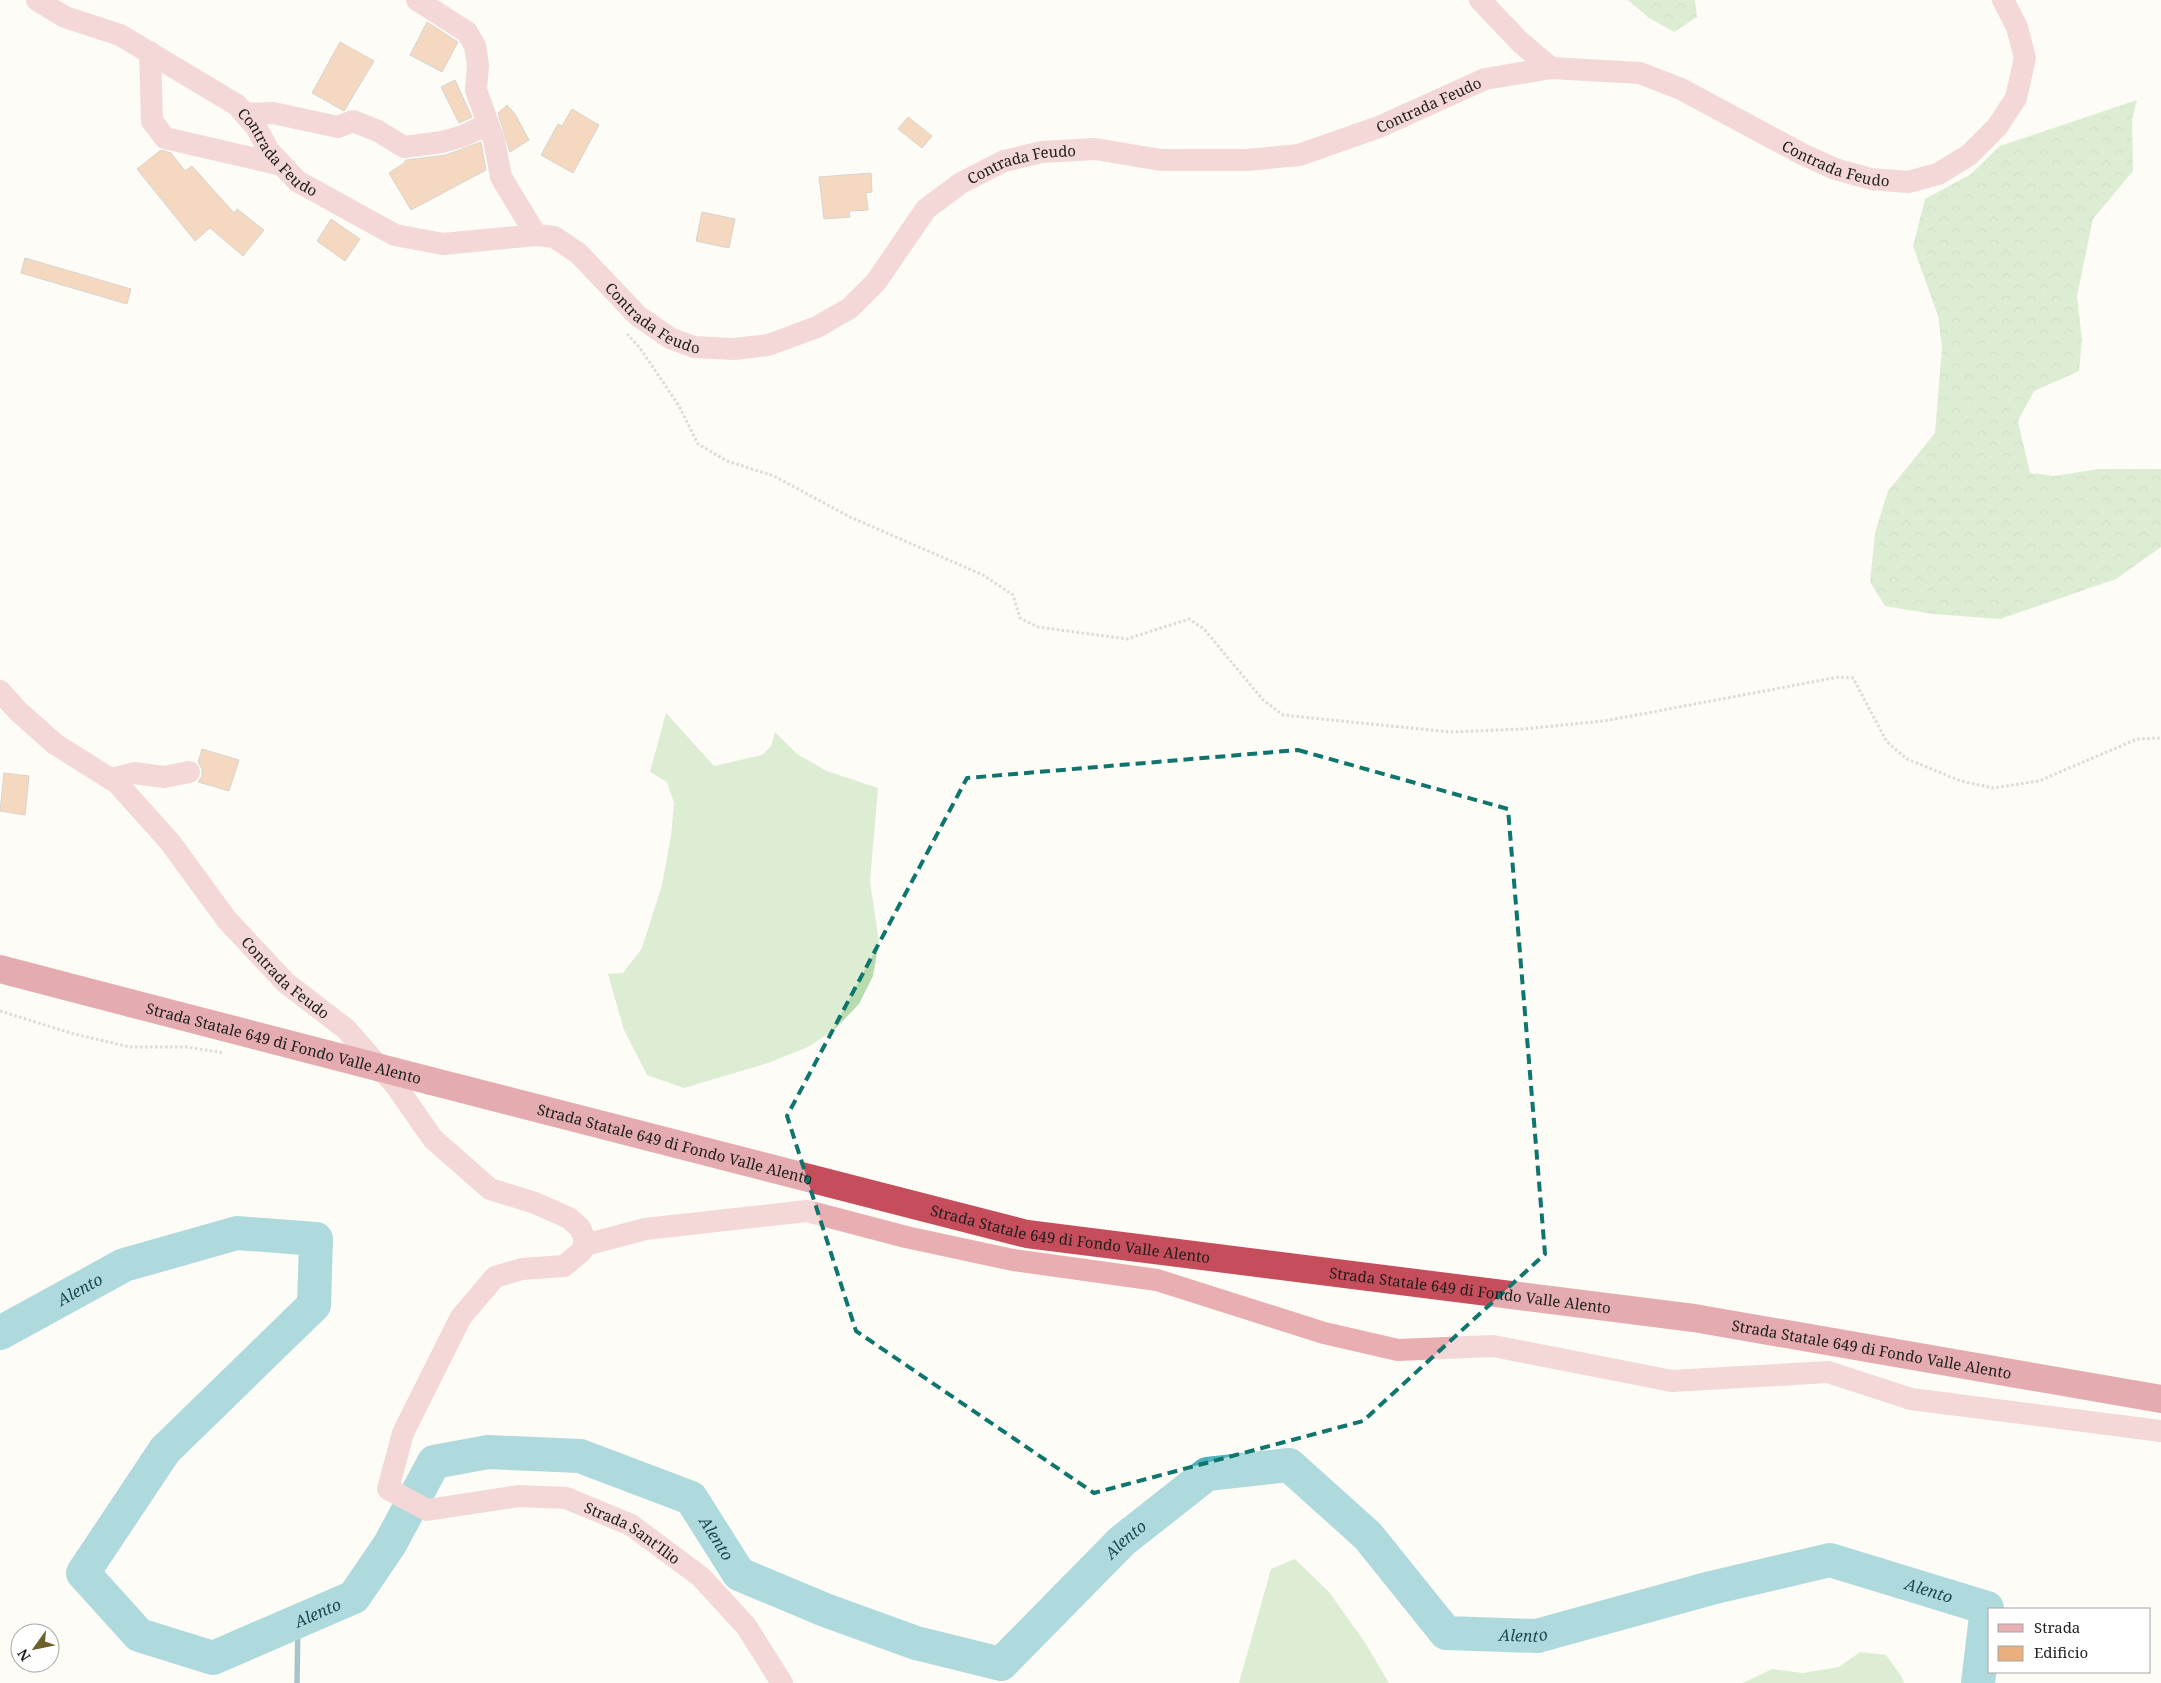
<svg xmlns="http://www.w3.org/2000/svg" width="2161" height="1683" font-family="'Noto Serif',serif">
<style>
.grass{fill:#b7dbac}
.forest{fill:url(#forest-crowns)}
.lines{fill:none;stroke-linecap:round;stroke-linejoin:round}
.stream{stroke:#41868f;stroke-width:5.5}
.river{stroke:#4fb1c0;stroke-width:34}
.building{fill:#e9af7e;stroke:#a9a4a0}
.path{stroke:#b6b4af;stroke-width:3;stroke-dasharray:2.5 2.5;stroke-linecap:butt}
.minor{stroke:#e9aeb1;stroke-width:22}
.highway{stroke:#c54d5c;stroke-width:28}
.highway-bridge{stroke:#c54d5c;stroke-width:28}
.marked{fill:none;stroke:#0f766e;stroke-width:4;stroke-dasharray:10 6;stroke-linejoin:round}
.labels{text-anchor:middle;dominant-baseline:central;stroke-width:4;stroke-linejoin:round;paint-order:stroke}
.street-label{font-size:15px;fill:#21201e;stroke:#fff}
.water-label{font-size:16px;font-style:italic;fill:#1c484f;stroke:#fff}
</style>
<defs>
<pattern id="forest-crowns" width="20" height="18" patternUnits="userSpaceOnUse" patternTransform="scale(1.25)"><rect width="20" height="18" fill="#b7dbac"/><path d="M2 6a3 3 0 1 1 6 0M12 15a3 3 0 1 1 6 0" fill="none" stroke="#9dbc94"/></pattern>
</defs>
<rect width="100%" height="100%" fill="#fefcf6"/>
<path class="grass" d="M666 713 714 766 762 755 771 746 775 732 797 754 827 771 878 788 870 881 879 942 873 976 859 1004 834 1030 808 1047 768 1063 684 1088 647 1075 624 1030 608 974 623 973 642 948 662 885 671 836 674 803 667 782 650 772Z
M1295 1559 1329 1592 1364 1641 1389 1683H1239L1271 1569Z
M1860 1652 1886 1655 1902 1677 1904 1683H1743L1772 1669 1803 1673 1839 1667Z"/>
<path class="forest" d="M1628 0H1695L1697 17 1674 32 1649 18Z
M2137 100 2132 119 2133 171 2093 219 2077 296 2082 340 2079 371 2034 391 2018 421 2030 473 2054 476 2098 469H2161V547L2116 579 2000 619 1933 614 1885 606 1870 582 1875 533 1888 491 1935 433 1942 347 1938 316 1913 246 1925 199 1971 174 2000 146Z"/>
<g class="lines">
<path class="stream" d="M297 1683 298 1621"/>
<path class="river" id="s1" d="M0 1333 124 1265 237 1233 316 1239 314 1305 165 1450 83 1573 139 1635 213 1658 354 1597 390 1544 434 1462 488 1452 580 1456 691 1498 739 1574 825 1610 916 1643 1001 1664 1122 1541 1207 1474 1289 1465 1368 1536 1446 1633 1537 1636 1711 1588 1830 1560 1987 1608 1978 1683"/>
</g>
<path class="building" d="M427 22 458 42 442 72 410 55Z
M340 42 374 61 344 111 312 93Z
M455 80 472 117 459 123 441 87Z
M507 105 515 114 529 140 510 152 498 113Z
M572 109 599 125 573 173 541 155 558 124 562 126Z
M908 117 932 136 922 148 898 129Z
M481 142 486 170 411 210 389 173 404 163 406 160 446 155Z
M161 150 171 153 185 171 192 166 234 213 237 209 264 230 243 256 210 228 195 241 137 169Z
M871 173 872 192 866 193 868 210 849 211 850 217 824 219 819 177Z
M702 212 735 219 729 248 696 241Z
M331 219 360 239 345 261 317 241Z
M25 258 131 289 127 304 21 273Z
M202 749 239 760 229 791 198 782 202 776V769L198 762Z
M4 773 29 776 25 815 0 811Z"/>
<g class="lines">
<path class="path" d="M627 334 640 348 679 406 698 444 727 461 774 476 850 517 983 575 1013 595 1020 618 1038 627 1127 639 1189 619 1204 629 1263 700 1283 715 1450 732 1522 729 1604 721 1839 677 1853 678 1887 742 1907 759 1961 781 1993 788 2039 781 2137 739 2161 738
M0 1011 74 1034 130 1047H186L224 1053"/>
<g class="minor">
<path id="s2" d="M37 0 65 17 120 35 237 105 256 127 269 151 297 181 395 235 443 244 536 235 554 237 578 253 638 316 670 338 694 347 734 349 768 345 817 327 850 308 876 282 926 209 961 183 1004 161 1042 152 1095 149 1161 160H1247L1299 155 1379 127 1485 79 1551 68 1640 73 1681 89 1802 154 1835 169 1871 179 1908 182 1938 174 1969 155 1997 127 2016 98 2025 58 2017 27 2003 0"/>
<path d="M417 0 467 32 475 46 478 65 476 90 494 140 501 177 536 235"/>
<path d="M1480 0 1520 42 1551 68"/>
<path d="M150 52 152 121 165 138 282 165"/>
<path d="M245 114 273 113 338 127 353 121 378 131 404 147 442 142 463 136 488 124"/>
<path id="s3" d="M0 691 18 711 55 744 117 783 170 842 227 920 286 983 346 1029 396 1086 433 1139 490 1189 535 1203 569 1218 580 1228 585 1240 582 1251 564 1266 522 1269 495 1277 461 1317 403 1433 388 1489 427 1510 519 1496 566 1498 631 1525 701 1577 746 1626 782 1683"/>
<path d="M112 779 134 773 164 777 189 772"/>
<path d="M585 1245 645 1229 807 1211 906 1237 1013 1260 1157 1280 1324 1333 1398 1350 1493 1346 1672 1381 1828 1372 1911 1399 2161 1431"/>
</g>
<g class="highway">
<path d="M0 969 130 1003"/>
<path id="s4" d="M431 1081 1027 1234 1694 1318 2161 1399"/>
</g>
<path class="highway-bridge" id="s5" d="M130 1003 431 1081"/>
</g>
<path d="M0 0H2161V1683H0ZM1298 750 1508 809 1545 1254 1363 1421 1094 1493 856 1331 787 1116 967 778Z" fill="#fefcf6" fill-opacity=".55" fill-rule="evenodd"/>
<path class="marked" d="M1298 750 1508 809 1545 1254 1363 1421 1094 1493 856 1331 787 1116 967 778Z"/>
<g class="labels">
<g class="street-label">
<text stroke="none"><textPath href="#s2" startOffset="1595">Contrada Feudo</textPath></text>
<text stroke="none"><textPath href="#s2" startOffset="290">Contrada Feudo</textPath></text>
<text stroke="none"><textPath href="#s2" startOffset="2030">Contrada Feudo</textPath></text>
<text stroke="none"><textPath href="#s2" startOffset="1175">Contrada Feudo</textPath></text>
<text stroke="none"><textPath href="#s2" startOffset="726">Contrada Feudo</textPath></text>
<text stroke="none"><textPath href="#s3" startOffset="408">Contrada Feudo</textPath></text>
<text stroke="none"><textPath href="#s5" startOffset="159">Strada Statale 649 di Fondo Valle Alento</textPath></text>
<text stroke="none"><textPath href="#s4" startOffset="252">Strada Statale 649 di Fondo Valle Alento</textPath></text>
<text stroke="none"><textPath href="#s4" startOffset="658">Strada Statale 649 di Fondo Valle Alento</textPath></text>
<text stroke="none"><textPath href="#s4" startOffset="1062">Strada Statale 649 di Fondo Valle Alento</textPath></text>
<text stroke="none"><textPath href="#s4" startOffset="1468">Strada Statale 649 di Fondo Valle Alento</textPath></text>
<text stroke="none"><textPath href="#s3" startOffset="1421">Strada Sant'Ilio</textPath></text>
</g>
<g class="water-label">
<text stroke="none"><textPath href="#s1" startOffset="91">Alento</textPath></text>
<text stroke="none"><textPath href="#s1" startOffset="1545">Alento</textPath></text>
<text stroke="none"><textPath href="#s1" startOffset="2041">Alento</textPath></text>
<text stroke="none"><textPath href="#s1" startOffset="2956">Alento</textPath></text>
<text stroke="none"><textPath href="#s1" startOffset="1035">Alento</textPath></text>
<text stroke="none"><textPath href="#s1" startOffset="2536">Alento</textPath></text>
</g>
</g>
<rect x="1988" y="1608" width="162" height="65" fill="#ffffff" stroke="#a6a6a5"/>
<rect x="1998" y="1624" width="25" height="8" fill="#e9aeb1" stroke="#a6a6a5"/>
<text x="2034" y="1633" font-size="15" fill="#21201e">Strada</text>
<rect x="1998" y="1646" width="25" height="15" fill="#e9af7e" stroke="#a6a6a5"/>
<text x="2034" y="1658" font-size="15" fill="#21201e">Edificio</text>
<g transform="translate(35 1648) rotate(237)"><circle r="24" fill="#ffffff" stroke="#a6a6a5"/>
<path d="M0-4L9 19L0 12L-9 19Z" fill="#6c602d"/>
<text y="-8" font-size="14" font-weight="bold" text-anchor="middle" fill="#21201e">N</text>
</g>
</svg>
